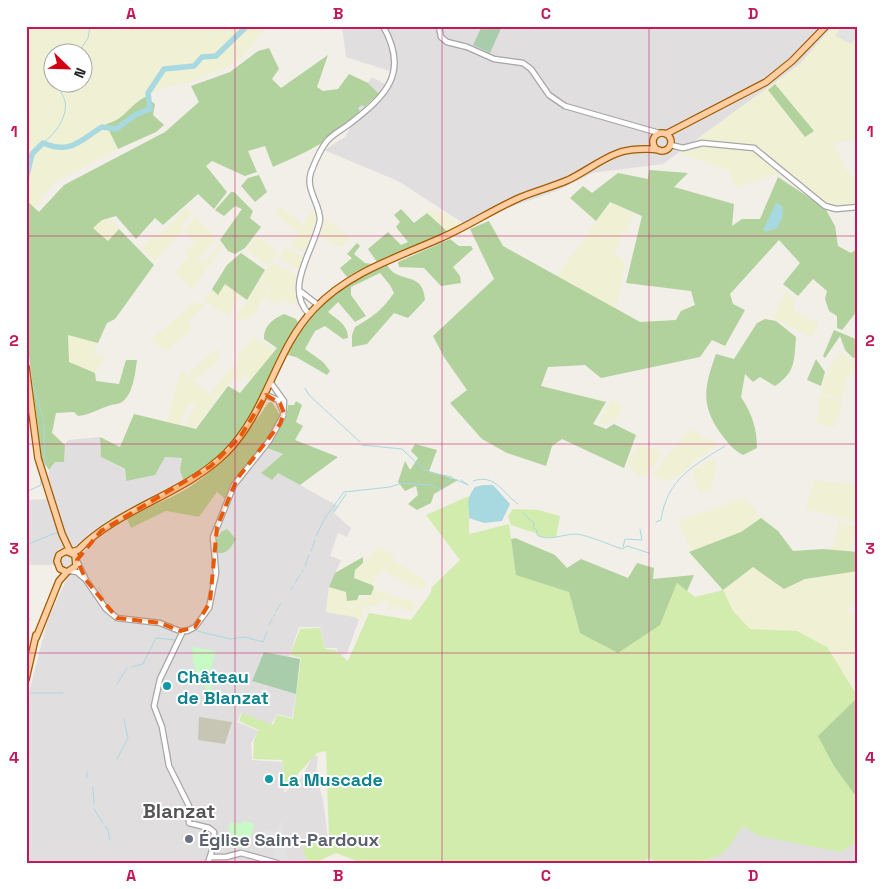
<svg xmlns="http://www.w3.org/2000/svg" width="884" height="889" font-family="'Space Grotesk',sans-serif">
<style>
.residential{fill:#e0dedf}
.construction{fill:#c7c5b3}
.farmland{fill:#f0f0d4;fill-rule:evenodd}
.grass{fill:#d2ecae}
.forest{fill:#b1d29c}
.cemetery{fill:#a9ccab}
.park{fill:#c6fbc6}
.parking{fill:#e2e2e2}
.water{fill:#a8d9e0}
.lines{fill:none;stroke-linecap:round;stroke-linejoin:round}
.stream{stroke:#a8d9e0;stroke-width:1}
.river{stroke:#a8d9e0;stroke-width:5.5}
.minor-casing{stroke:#a6a6a6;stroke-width:7}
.major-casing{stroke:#9f5c00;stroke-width:8}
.minor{stroke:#fff;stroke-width:4.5}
.major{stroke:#fecda1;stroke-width:5.5}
.marked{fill:#e8590c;fill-opacity:0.2;stroke:#e8590c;stroke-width:4;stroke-dasharray:10 6;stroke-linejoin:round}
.grid{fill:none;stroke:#c2185b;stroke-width:1;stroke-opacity:0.55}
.culture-dot{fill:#0f9aa8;stroke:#fff;stroke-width:2}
.worship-dot{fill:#6b7280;stroke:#fff;stroke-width:2}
.labels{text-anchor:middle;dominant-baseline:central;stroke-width:4;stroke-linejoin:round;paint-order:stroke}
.culture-label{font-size:18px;font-weight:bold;fill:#0d838f;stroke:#fff;text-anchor:start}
.worship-label{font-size:18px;font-weight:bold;fill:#5b616d;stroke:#fff;text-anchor:start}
.quarter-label{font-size:20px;font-weight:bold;fill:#555;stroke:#fff}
.neatline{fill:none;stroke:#c2185b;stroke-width:2}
.grid-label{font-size:16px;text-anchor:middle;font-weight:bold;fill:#c2185b}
</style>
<rect width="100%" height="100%" fill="#f2eee8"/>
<path class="residential" d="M342 26H833L800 64 663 164 592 173 559 190 507 208 466 225 398 181 324 150 345 137 360 111 357 108 362 104 364 107 379 94 368 83 372 77 386 85 393 72 346 57Z
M100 437 101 457 125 470V480L165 457 182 458 180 470 183 480 125 511 131 528 166 511 199 517 217 492 229 502 242 475 267 448 283 454 261 473H278L338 506 334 513 351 528 347 537 338 533 330 556 341 560 329 587 326 612 355 617 359 620 347 653 338 656 337 648H325L320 627H299L289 657 264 652 252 681 296 694 292 718 277 714 271 725 241 713 237 722 259 731 251 743 252 760 282 762 284 793 301 778 313 756H318L316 775 323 800 328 839 302 846 308 863H26V704L48 619 68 576 53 565H26V500L46 499 49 470 55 462H64L65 445 68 440Z
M743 826 840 852 858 841V863H702L724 852Z"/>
<path class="construction" d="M199 717 232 722 225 744 198 740Z"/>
<path class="farmland" d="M26 26H267L252 46 239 60 226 68 189 82 159 89 138 100 119 121 106 124 118 149 53 183 37 206 26 209ZM52 52H82V82H52Z
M833 26H858V139L834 143 845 169 853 177 858 175V203L850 206 841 207 820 200 786 170 736 188 729 170 678 153 800 64Z
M610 202 634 214 614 253 625 261 618 300 613 307 557 276Z
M279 206 302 224 297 231 274 214Z
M314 207 317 217 305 253 290 245Z
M186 208 193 213 181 225 184 229 155 261 141 248 154 235 157 237Z
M431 209 445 214 460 225 448 232 427 213Z
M196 216 216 239 198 260 202 263 209 258 220 243 223 246 192 289 174 273 188 257 186 251 195 242 184 231Z
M111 219 119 229 108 241 93 228 102 220Z
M325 219 351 238 340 247 319 236Z
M258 237 278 252 267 265 246 250Z
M285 247 305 258 300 270 278 258Z
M272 262 297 276 294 288 297 301 296 305 281 298 278 304 265 298 272 287 260 280Z
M260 282 270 287 251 318 233 320Z
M225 284 241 295 228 316 203 300 212 289 219 295Z
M786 292 796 299 793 303 794 311 819 324 811 338 772 317Z
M193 303H200L204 306 188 320 191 330 165 351 152 339Z
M68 334 98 343 93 353 105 357 95 373 69 362Z
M254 337 275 350 251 381 245 375 240 382 235 379 241 370 236 366 239 360 236 357Z
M216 349 221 352 215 357 219 360 195 380 188 374Z
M843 352 850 359 858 358V376L848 375 842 398 839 400 822 393 821 390 829 368 838 355Z
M234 366 240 371 216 398 211 393Z
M181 370 216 400 196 427 184 426 196 406 189 402 179 425 167 421Z
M819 394 843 403 834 427 817 423Z
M611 401 623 405 616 421 612 420 607 425 598 422Z
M690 429 718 445 694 461 679 476 665 480 651 476Z
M639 444 662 452 656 463 645 476H639L627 463Z
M712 459 716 464 711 489 700 494 692 471Z
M814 480 858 485V522L806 509Z
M745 498 761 518 741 532 691 551 678 521Z
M839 523 858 526 851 551H832Z
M379 547 395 556 375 578 372 585 354 578 355 570Z
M393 560 427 582 421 590 383 571Z
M753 567 784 589 805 579 858 571V600L847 610 858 618V697L848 680 797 631 750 629 733 611 723 590Z
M329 587 346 592 347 601 357 600 358 598 365 600 373 589 415 603 413 612 393 606V602L391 611H387L388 601 383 599 381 604 364 607 362 620 355 617 326 612Z"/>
<path class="grass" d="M469 496V534L509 524 516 574 569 592 580 633 660 625 677 583 695 597 723 590 733 611 750 629 797 631 827 647 858 697V841L840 852 759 836 743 826C737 834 731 846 724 852 709 864 664 869 649 858L641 863H362L336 853 314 863H308L302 847 329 838 326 751 317 753 284 789 282 760 253 759 254 740 259 730 239 721 242 713 273 725 277 715 293 719 301 658 290 655 300 629 320 628 325 649 335 650 348 661 369 613 411 620 430 594 432 587 460 560 426 515Z
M513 509 538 510 560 516 556 537H539L538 534 511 525 508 516Z"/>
<path class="forest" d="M269 48 279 69 272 79 281 88 328 55 317 87 323 91 338 89 349 74 368 83 379 94 364 107 362 105 358 108 360 111C332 141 309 151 273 167L265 146 248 151 257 172 245 176 212 161 206 166 227 192 214 209 198 194 163 225 155 218 136 239 116 216 102 220 93 228 108 241 119 229 154 265 115 319 107 323 98 343 68 335 69 362 95 373 96 381 119 384 126 360H137C135 374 133 397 120 403 116 405 112 404 108 406 96 410 92 414 78 416L74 412 56 413 52 433 65 445 64 462H55L49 470 42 459 26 332V200L39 212 64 185 165 132 199 102 191 86 230 72 258 51Z
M775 84 814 131 805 137 768 90Z
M145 97 155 104 153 115 164 125 156 132 118 149 106 124C126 119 128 106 145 97Z
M649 170 688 173 674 187 734 204 732 226 742 219H760L778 177 825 208 835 226 838 246 851 253 858 248V310L842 330 837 328V316L829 311 825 299 827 291 813 279 798 296 783 284 800 263 779 240 730 294 733 304 745 310 725 346 712 340 700 357 601 378 585 365 548 367 541 386 606 402 593 424 606 429 614 424 636 435 624 468 562 439 552 446 546 466 507 453 482 439 450 403 467 390 444 357 433 336 494 279 470 229 489 221 503 246 640 322 676 320 681 311 695 305 691 291 626 283 642 216 610 202 596 221 570 198 583 186 592 193 618 173 648 179Z
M259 175 267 192 255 202 241 186 248 178Z
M231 192H234L253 211 250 218 261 227 245 248 235 254 228 251 220 240 242 209 235 206 224 216 215 210Z
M401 209 414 223 427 213 448 232 377 262 368 249 388 232 401 245 408 242 396 227 400 222 394 215Z
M450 239 459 246H471L473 249 453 267 460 276 461 283 441 286 424 268 399 267 398 262Z
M357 243 360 246 354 254 365 263 372 264 347 277 340 268 352 258 347 254Z
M241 253 265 270 247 300 225 284 218 295 212 289 227 265Z
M386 263C388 266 391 271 394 273 409 281 423 276 425 300L408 318 394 313 367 344 352 347V335L355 327C373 317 382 310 394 293L390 285 380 273 351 287V295L366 316 355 322 338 302 328 312C338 320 348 325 348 338L343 339 325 326 315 331 305 349 323 362 330 371 327 375 296 357 288 355C309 307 342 287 386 263Z
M284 314 296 319 298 323C276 357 264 398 241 431 226 452 204 467 183 480L180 470 182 458 165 457 155 475 126 481 125 469 101 457 100 437 120 447 134 414 196 429 228 386 240 393 277 348 264 339C264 325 273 319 284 314Z
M765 319 776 321 796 337C794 360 796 372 775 386L760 377 753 382 745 374 741 397C752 414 757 428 757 448L743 455C732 449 727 442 719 431 700 403 705 385 716 354L734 359 757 323Z
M834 330 858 340V357L853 358 845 350 840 336 825 358 823 356Z
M816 359 825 372 821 386 807 380Z
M296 401 302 405 296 422 303 426 295 440 338 457 300 485 278 473 272 480 261 473 283 454 267 448 286 418 288 405H294Z
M272 402 280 415C268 449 237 465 225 499L217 492 199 517 166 511 131 528 127 519C144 509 162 502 179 493 218 472 244 439 268 403Z
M415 444 437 450 429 471 458 480 434 494 431 503 417 510 408 504 418 495 416 486 405 491 398 482 405 461 410 470 418 458 411 451Z
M761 518 778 531 793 551 823 549 858 552V571L805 579 784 589 753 567 723 590 689 552 741 532Z
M227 529 236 539C231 547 228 554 218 553L215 542 221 532Z
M515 538 555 555 567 568 581 559 628 578 637 563 654 568 653 579 694 575 687 591 677 583 660 625 618 653 580 633 569 592 516 575 511 539Z
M363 557V563L355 570 354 578 372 585 374 587 371 595H359L357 600 347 601 346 592 329 587 335 573Z
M858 697V799L834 766 818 736Z"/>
<path class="cemetery" d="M482 26H502L490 53 473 45Z
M264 652 300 659 296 694 252 681Z"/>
<path class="park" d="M192 647 216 651 208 679 218 706 207 702 205 685 200 684 193 662Z
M243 821 254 824 250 840 246 842 244 848 227 847 230 822 241 824Z"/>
<path class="parking" d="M842 26H858V34L851 44 835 36Z
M282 821 288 863 274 859 273 848H282L280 836H260L262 831 279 828V823Z"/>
<path class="water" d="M776 203 782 206 783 216 777 228 766 232 763 230Z
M483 485H493L510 504 502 521 484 523 469 518C470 505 464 502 475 487Z"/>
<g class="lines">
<path class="stream" d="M79 52 88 38 90 26
M43 143C55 134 68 117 65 101 63 94 58 91 63 82
M33 384 44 421
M305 388 309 395 360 442
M44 424 45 470
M362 445 402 449 422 468 432 473 452 477
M461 480 468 485
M473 481C496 473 503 494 518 504
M26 492 41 485V476
M26 494 28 509
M334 512 346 494
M523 513 534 523 533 528 537 530V535C549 542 562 534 576 534 588 535 610 545 622 549L627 546 649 553
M656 522 661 520C667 479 693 466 725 446
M316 536 325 518 344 492 390 487 402 483 430 485 440 489 452 478 468 485
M26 545 58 532
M623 547 625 539 642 540 640 529
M311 551 315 540
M305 566 309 555
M302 572 303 570
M295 583 300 575
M99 587 106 604
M291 590 293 587
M276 611 281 603
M274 616 275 615
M26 621 30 619
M269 625 272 619
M197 631 230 639 244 637 263 642 267 632
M132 667 143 664 156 638 175 640
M117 684 127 668
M31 693H63
M117 759 128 738 124 719
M87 772V778
M93 787 94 804
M94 809 103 823
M105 826 108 830 110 840"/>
<path class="river" d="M26 179 32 154 43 143C71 155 80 140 102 127L116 129 137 114 150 109 148 93 164 69 194 66 202 57 216 56 247 26"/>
<defs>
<path id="minor" d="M439 26 441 37 447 42 467 47 494 59 523 63 531 69 549 95 565 106 659 133
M671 145 683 148 702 143 754 148 825 206 836 209 858 207
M300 291 318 305
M309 314C283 287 315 249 320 220 320 203 305 190 311 172 315 162 320 149 327 141 333 134 341 130 348 125 386 96 410 73 383 26
M266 395 278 400 283 411
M77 561 86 580 106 609 117 618 160 623 180 631H187L195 627 209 608 216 573 213 537 234 485 269 441 283 416 284 401 271 383
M70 571 77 572 84 578
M183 631 160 679 154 706 162 727 169 766 189 806V823L209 828 214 832V844L208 863
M210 857H226L241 853 277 863"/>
<path id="major" d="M653 142a9 9 0 1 1 18 0a9 9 0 1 1-18 0Z
M666 134 766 82 792 61 826 26
M26 367 38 458 62 534 70 551
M71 552 78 550C121 507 183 495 226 453 269 409 274 351 314 309 349 272 396 258 441 238 468 226 492 210 519 198 535 191 552 187 568 180 585 172 601 159 618 153 628 149 648 148 659 150
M36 638 59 581 67 572 76 566 75 555 66 551 59 555 57 561 60 569 67 572
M26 679 36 635"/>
</defs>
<use href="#minor" class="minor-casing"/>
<use href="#major" class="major-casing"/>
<use href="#minor" class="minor"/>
<use href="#major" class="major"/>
</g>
<path class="marked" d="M266 395 280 403 284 413 280 424 237 479 217 527 210 602 195 627 180 631 160 623 117 618 86 580 77 560 101 531 211 466 240 437Z"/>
<path class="grid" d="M235 26V863M442 26V863M649 26V863M26 236H858M26 444H858M26 653H858"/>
<g class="culture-dot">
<circle cx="167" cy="686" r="5"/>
<circle cx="269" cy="779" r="5"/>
</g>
<circle class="worship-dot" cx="189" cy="839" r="5"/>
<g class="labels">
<g class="culture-label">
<text x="177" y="676">Château<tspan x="177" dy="21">de Blanzat</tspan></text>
<text x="279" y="779">La Muscade</text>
</g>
<g class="worship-label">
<text x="199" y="839">Église Saint-Pardoux</text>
</g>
<g class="quarter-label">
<text x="179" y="811">Blanzat</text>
</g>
</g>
<rect width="884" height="889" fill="none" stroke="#ffffff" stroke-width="55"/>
<g transform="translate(68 68) rotate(113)"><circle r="24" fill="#ffffff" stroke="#a7a7a7"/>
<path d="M0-4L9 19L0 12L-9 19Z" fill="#d30014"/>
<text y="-8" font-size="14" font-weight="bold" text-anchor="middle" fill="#222222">N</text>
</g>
<rect x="28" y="28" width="828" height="834" class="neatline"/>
<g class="grid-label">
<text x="131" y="19">A</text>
<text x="338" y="19">B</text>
<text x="546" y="19">C</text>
<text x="753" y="19">D</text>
<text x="14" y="137">1</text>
<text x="870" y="137">1</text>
<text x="14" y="346">2</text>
<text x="870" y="346">2</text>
<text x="14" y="554">3</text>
<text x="870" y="554">3</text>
<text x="14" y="763">4</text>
<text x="870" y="763">4</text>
<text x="131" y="881">A</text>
<text x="338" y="881">B</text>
<text x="546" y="881">C</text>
<text x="753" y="881">D</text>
</g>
</svg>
